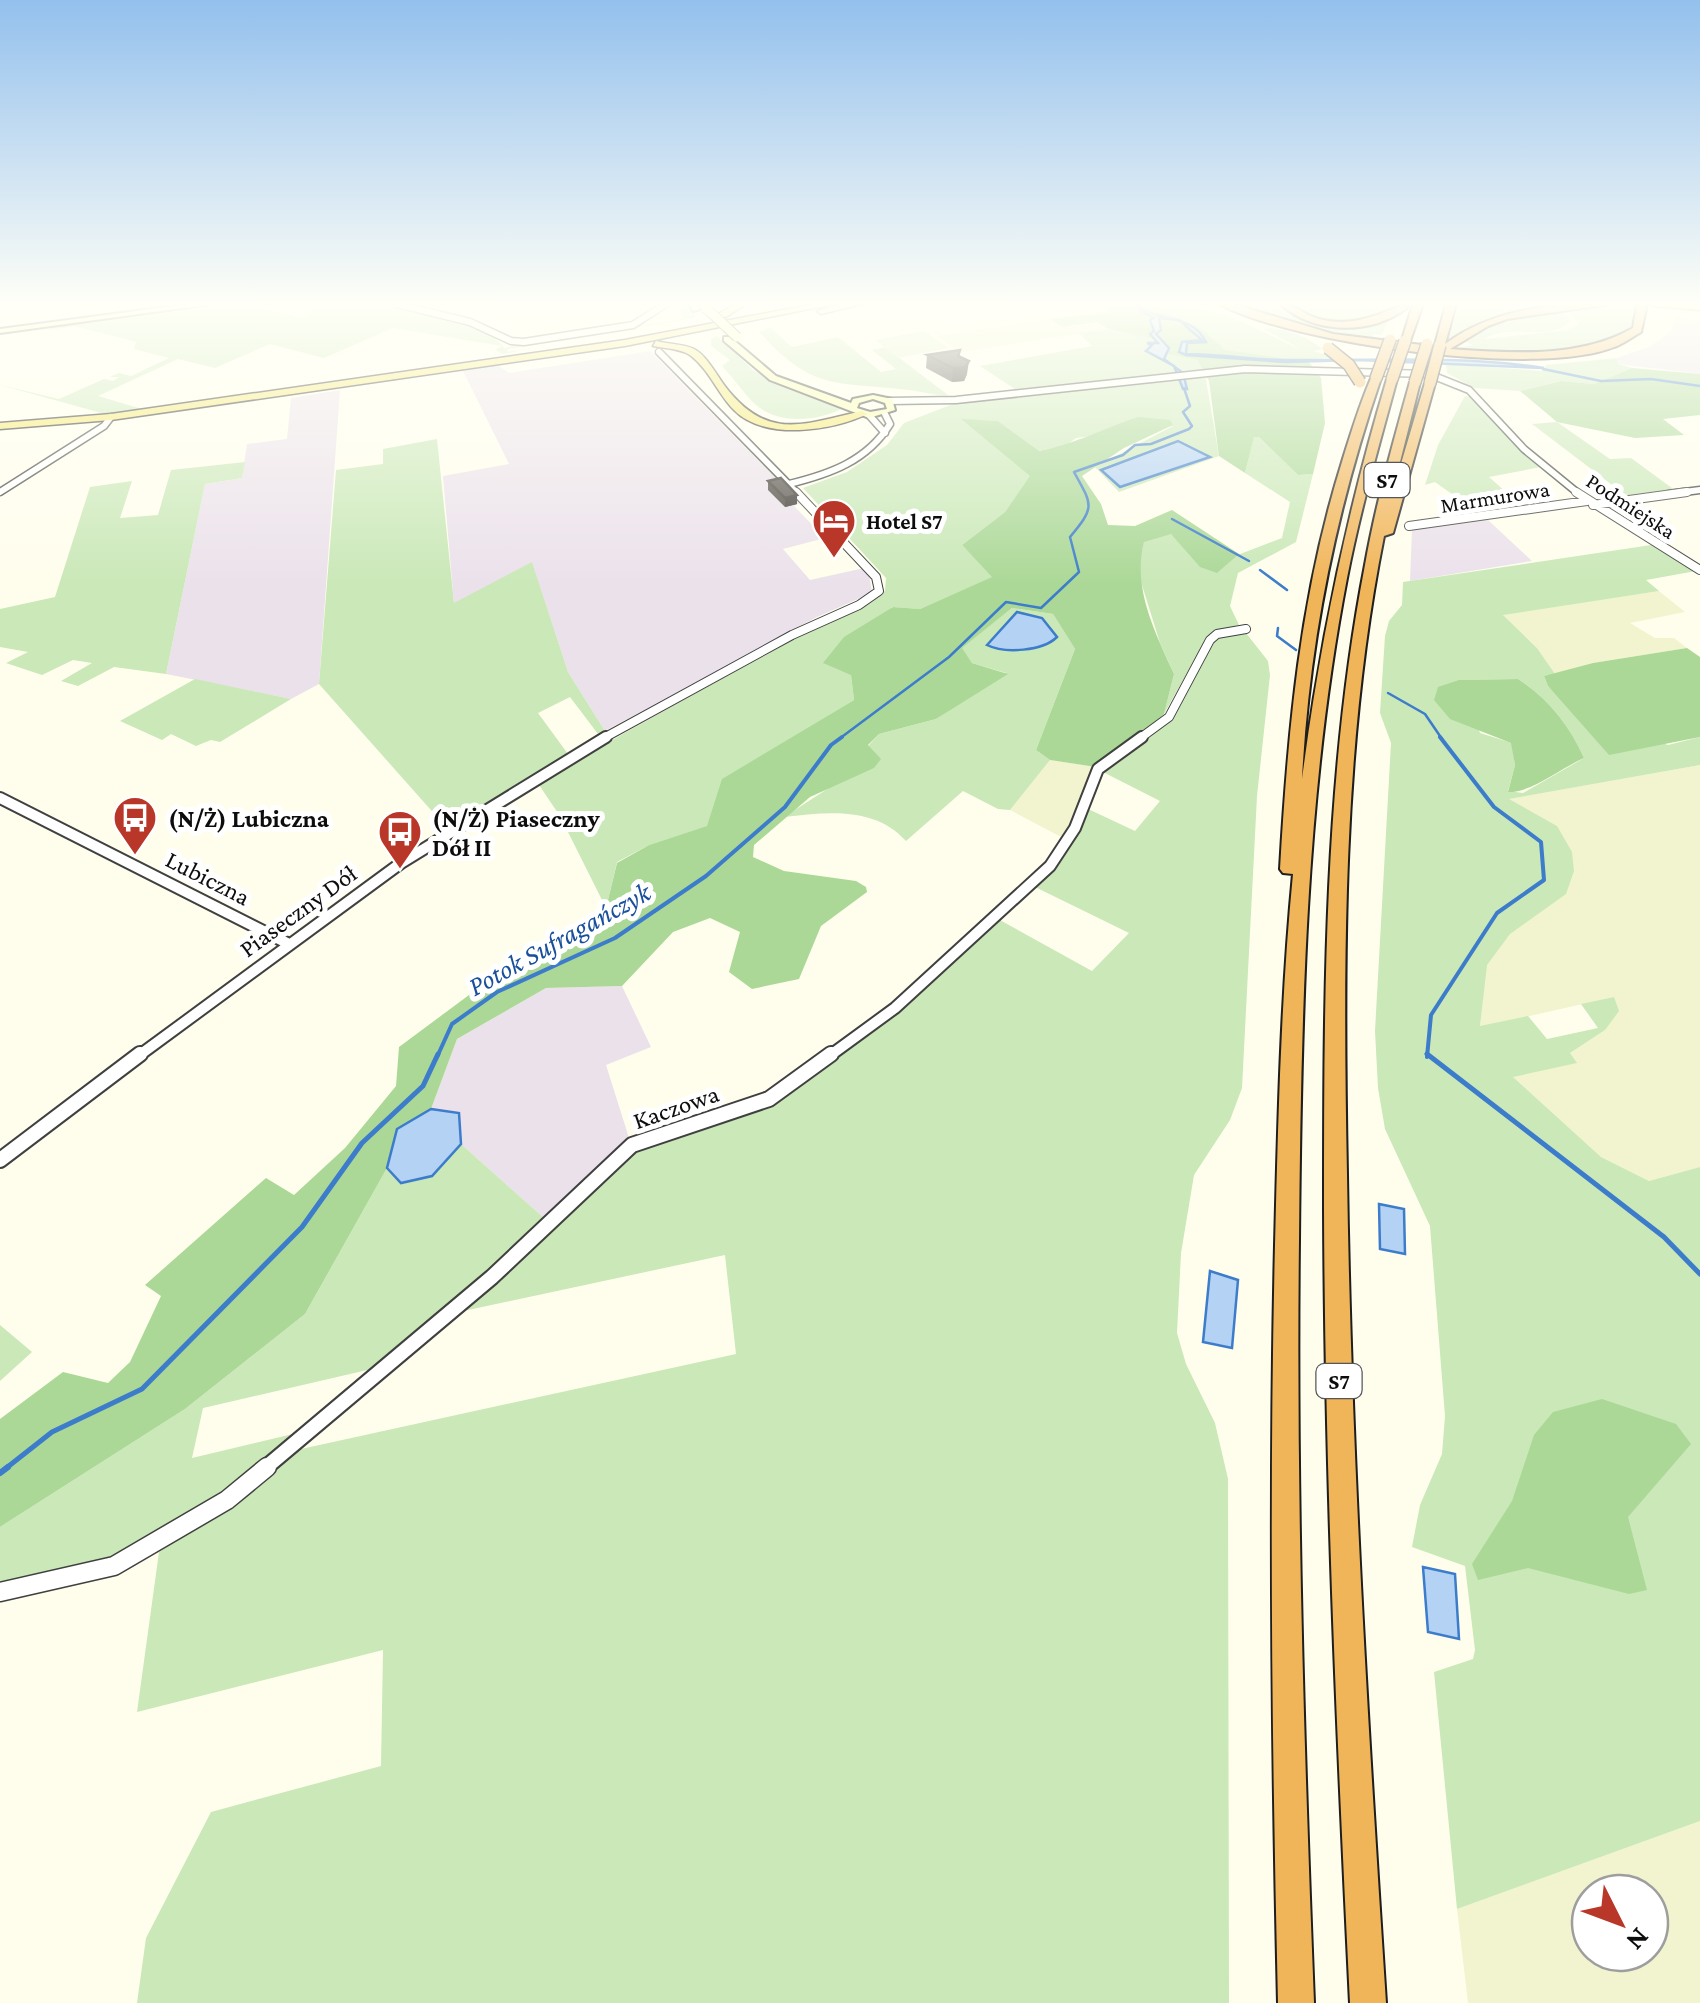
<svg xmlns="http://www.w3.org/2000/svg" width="1700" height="2003" font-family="'Crimson Pro',serif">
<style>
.industrial{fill:#ebe1eb}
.farmland{fill:#f1f4ce;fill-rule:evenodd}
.green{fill:#cae8b8;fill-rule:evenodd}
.forest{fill:#abd897}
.pitch{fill:#ddefc9}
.water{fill:#b3d2f4;stroke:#3c7cca;stroke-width:2.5}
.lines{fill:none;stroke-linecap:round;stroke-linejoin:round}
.stream-far3{stroke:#3c7cca;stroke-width:2.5}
.stream-far2{stroke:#3c7cca;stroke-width:4}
.stream-far1{stroke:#3c7cca;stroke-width:5}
.stream{stroke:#3c7cca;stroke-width:6}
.street-far4-casing{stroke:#404040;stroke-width:9}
.street-far3-casing{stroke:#404040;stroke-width:10}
.street-far2-casing{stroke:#404040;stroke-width:14}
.street-far1-casing{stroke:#404040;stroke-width:18}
.street-casing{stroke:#404040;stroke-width:21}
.secondary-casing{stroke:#2f2f2f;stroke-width:4}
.primary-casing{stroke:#1e1e1e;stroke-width:3}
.highway-casing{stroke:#1e1e1e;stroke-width:4}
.street-far4{stroke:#fff;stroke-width:6}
.street-far3{stroke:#fff;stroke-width:8}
.street-far2{stroke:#fff;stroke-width:10}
.street-far1{stroke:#fff;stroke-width:14}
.street{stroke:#fff;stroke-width:18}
.secondary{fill:#fafdaa;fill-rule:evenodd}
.primary{fill:#f5e766;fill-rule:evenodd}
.highway{fill:#f1b559;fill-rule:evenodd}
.secondary-bridge-casing{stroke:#2f2f2f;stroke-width:11;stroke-linecap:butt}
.highway-bridge-casing{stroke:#1e1e1e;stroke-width:14;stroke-linecap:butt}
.secondary-bridge{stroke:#fafdaa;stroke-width:9}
.highway-bridge{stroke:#f1b559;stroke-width:11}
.wall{fill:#49453f}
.shaded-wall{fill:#3c3833}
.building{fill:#555049;stroke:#3c3833;stroke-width:2.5}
.labels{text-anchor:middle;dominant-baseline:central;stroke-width:10;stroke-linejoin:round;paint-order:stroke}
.shield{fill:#fff;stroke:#565656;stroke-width:2.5}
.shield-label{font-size:22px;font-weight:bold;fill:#0d0d0d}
.far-street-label{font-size:22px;fill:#0d0d0d;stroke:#fff}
.far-poi-label{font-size:22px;font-weight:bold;fill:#0d0d0d;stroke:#fff;text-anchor:start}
.poi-label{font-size:25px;font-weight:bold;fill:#0d0d0d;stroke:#fff;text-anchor:start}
.street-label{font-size:25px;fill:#0d0d0d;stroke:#fff}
.water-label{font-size:28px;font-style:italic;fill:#194f9b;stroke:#fff}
</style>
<rect width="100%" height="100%" fill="#fffeed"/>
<path class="industrial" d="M1675 318 1700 320V374L1618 364 1617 358 1651 346 1671 331Z
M650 351 800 503 794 506 825 538 783 549 810 580 864 568 869 574 872 593 817 617 605 731 568 672 532 563 454 604 443 476 509 464 463 371 497 365 509 373Z
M340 390 319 684 291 699 166 674 205 484 242 478 247 444 287 439 291 398Z
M1487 519 1532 561 1410 581 1412 530Z
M622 986 651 1047 606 1065 630 1141 544 1218 461 1144 459 1113 431 1109 457 1039 546 988Z"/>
<path class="farmland" d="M1050 319 1062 327 1097 322 1109 329 960 352 937 336Z
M1659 591 1685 612 1630 623 1655 638H1674L1687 648 1593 663 1555 674 1537 648 1502 614Z
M1050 760 1096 767 1065 839 1010 810Z
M1700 765V1167L1649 1181 1601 1157 1512 1076 1576 1063 1570 1053 1605 1030 1614 997 1480 1027 1486 965 1510 934 1557 826 1507 799Z
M1700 1821V2003H1468L1457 1909ZM1590 1893H1650V1953H1590Z"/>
<path class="green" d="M238 304 303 318 316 312 284 304C317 304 354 300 387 304 413 308 492 325 504 348L683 319 678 304H685L696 315 693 318 508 349 507 352 527 349 503 354 495 350 502 346 393 328 324 358 270 344 215 368 178 359 98 396 142 409 105 414 0 385 59 399 104 379 113 381 119 377H110L119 373 131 376 169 358 134 349 136 342 74 326 50 330 54 327Z
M1150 304C1221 305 1244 323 1305 352L1264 329C1283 326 1307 337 1323 349L1313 351 1336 358 1282 360 1225 350 1202 329Z
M1233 304H1279L1291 314 1319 323 1359 327 1387 323 1382 335 1371 334 1381 342 1324 333Z
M1290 304H1392C1376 336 1311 323 1290 304Z
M1460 304H1567L1502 314 1448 340Z
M1635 306C1649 365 1487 350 1457 348L1473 345 1462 341C1485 325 1547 298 1571 320 1552 344 1509 322 1485 339L1567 330 1579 324 1569 311 1577 308Z
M770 327 792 347 838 337 881 372 896 369 872 350 885 347 948 395C934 396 922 391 908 390 834 381 814 392 759 332Z
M1109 329 1153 339 1151 351 1197 360 1203 371 1018 391 980 366 1092 346 1079 333Z
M717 336 753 370 772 382 839 404 841 409C816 422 776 424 755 404 743 393 734 378 722 366L730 360 711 346V339Z
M1617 358 1618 364 1632 368 1594 384 1560 381 1520 391 1474 388 1447 373 1446 364 1542 371 1546 365Z
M1205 374 1219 456 1119 492 1095 467 1173 426 1076 438 1065 446 1038 451 998 421 963 420 1031 476 1005 512 962 545 993 577 920 609 892 607 851 675 854 700 723 779 708 826 649 845 617 862 606 908 560 816 537 782 800 635 869 604 885 591 886 578 803 488 847 472 887 445 904 423 958 402Z
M1465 396 1471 397 1541 467 1489 477 1524 508 1480 514 1435 482 1425 485 1438 445Z
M1557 422 1610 459 1631 458 1676 491 1628 497 1532 424Z
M1254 436 1259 437 1298 475 1313 474 1296 542 1238 573 1230 606 1239 625 1214 632 1206 639 1164 714 1174 674 1160 643 1137 569 1144 541 1167 533 1235 556 1282 538 1290 502 1245 473Z
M437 439 454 603 532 562 568 672 605 731 598 734 570 697 538 713 568 754 446 827 319 684 336 470 383 464V449Z
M245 462 242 478 205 484 166 674 114 667 78 686 61 681 92 663 73 660 42 675 6 663 28 652 0 647V609L55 597 90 487 132 481 120 518 158 515 171 470Z
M1651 545 1696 571 1646 580 1659 591 1503 615 1537 648 1555 674 1544 676 1548 686 1572 710 1668 745 1700 737V765L1509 799 1557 826 1572 852 1574 871 1566 894 1510 934 1487 965 1480 1026 1528 1016 1547 1039 1598 1028 1581 1004 1614 997 1619 1011 1605 1030 1570 1053 1577 1063 1513 1077 1601 1157 1649 1181 1700 1167V1821L1457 1909 1434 1672 1473 1659 1475 1650 1465 1566 1412 1547 1420 1505 1442 1454 1445 1416 1430 1226 1385 1129 1378 1088 1375 1031 1391 743 1380 713 1385 636 1389 621 1402 605 1403 582ZM1518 679C1548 698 1570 726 1584 758L1523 793 1508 791 1515 765 1512 743 1480 733 1459 680Z
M1012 608 1053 614 1075 649 1036 750 1050 760 1010 810 998 809 963 791 906 841C875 806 826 812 784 817L832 786 879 734 936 719 1006 673 972 663 961 648Z
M1246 633 1268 661 1270 675 1257 796 1242 1088 1230 1120 1194 1175 1181 1253 1177 1333 1186 1364 1215 1423 1228 1479 1229 2003H137L146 1938 211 1812 381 1766 383 1650 137 1712 159 1552 231 1505 292 1451 736 1354 725 1255 454 1313 634 1148 770 1103 900 1011 998 919 1092 971 1129 933 1033 886 1060 860 1086 808 1135 831 1160 801 1101 771 1173 719 1214 642 1222 636Z
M195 679 291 699 220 742 211 740 196 746 171 734 162 740 120 721Z
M461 1144 544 1218 488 1274 376 1368 203 1408 192 1458 297 1433 225 1493 115 1559 0 1582V1527L185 1409 305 1314 387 1168 401 1183 432 1176Z
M0 1325 32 1352 0 1381Z"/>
<path class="forest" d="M1105 304H1150L1202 329 1225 350 1309 362 1321 378 1325 423 1313 474 1298 475 1259 437H1254L1245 473 1219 456 1209 381 1197 360 1151 351 1153 339 1109 329 1097 322 1062 327 1050 319 1108 312Z
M1632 368 1700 374V415L1663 419 1684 435 1635 438 1557 422 1520 391 1561 381 1594 384Z
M1138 417 1170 420 1173 425 1124 448 1082 476 1101 504 1108 525 1135 526 1172 510 1239 554 1217 573 1200 567 1171 534 1144 542C1132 588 1155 632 1174 674L1164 714 1137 739 1096 767 1050 760 1036 750 1075 649 1053 614 1012 608 962 648 972 663 1008 674 936 719 879 734 868 745 881 759 874 768 810 797 754 845 753 857 784 871 856 881 866 887 867 892 821 926 799 979 752 989 729 972 740 932 710 918 673 932 622 986 546 988 457 1039 431 1109 397 1129 387 1168 305 1314 185 1409 0 1527V1419L63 1372 108 1383 130 1362 161 1296 145 1285 266 1178 294 1195 345 1148 396 1086 399 1047 500 972 606 908 617 863 649 845 707 826 722 779 854 700 851 675 823 663 844 637 893 607 920 609 992 577 962 545 1005 512 1030 476 961 419 998 421 1039 451C1072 445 1105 428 1138 417Z
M1687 648 1700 657V737L1609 755 1548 686 1544 676 1593 663Z
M1518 679C1548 698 1570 726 1584 758 1561 768 1531 793 1508 792L1515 765 1511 743 1450 719 1434 700 1438 687 1459 680Z
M1602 1399 1676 1424 1691 1444 1628 1517 1647 1590 1629 1594 1528 1568 1478 1580 1472 1564 1512 1501 1534 1435 1553 1412Z"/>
<path class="pitch" d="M924 331 948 348 898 358 875 340Z"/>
<path class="water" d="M1137 304C1155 323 1191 312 1206 342L1187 343 1186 354C1220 354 1252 360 1284 360 1370 361 1458 355 1544 368L1357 360 1286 362 1186 355 1179 352 1182 342 1202 340 1179 320 1159 318 1161 330 1156 334 1169 348 1164 359 1183 373 1187 389H1183L1174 366 1146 351 1152 345 1147 343H1158L1150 334 1154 331 1150 320 1154 318 1138 309Z
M1178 441 1210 457 1120 487 1101 470Z
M1017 612 1042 618 1057 637C1043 651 1005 654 987 645Z
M431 1109 459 1113 461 1144 432 1176 401 1183 387 1168 397 1129Z
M1379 1204 1404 1209 1405 1254 1380 1249Z
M1210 1271 1238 1280 1232 1348 1203 1342Z
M1423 1567 1455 1574 1459 1639 1428 1632Z"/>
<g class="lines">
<path class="stream-far3" d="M1543 369 1601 381 1651 379 1700 386
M1172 519 1249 561
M1260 570 1287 590
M1278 628 1277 636 1296 650
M1388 693 1425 714 1442 739
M839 739 949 657 1006 602 1041 608 1079 572 1070 537C1095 507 1093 506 1074 472L1123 455 1135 445 1151 444 1189 429 1192 426 1183 412 1190 406 1184 388"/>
<path class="stream-far2" d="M437 1057 452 1024 497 992 615 938 706 876 785 807 831 745 842 737
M1427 1057 1431 1015 1497 913 1544 880 1541 842 1494 807 1440 737"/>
<path class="stream-far1" d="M1427 1054 1664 1237 1700 1274
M5 1469 52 1432 142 1389 302 1227 362 1143 423 1086 438 1054"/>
<path class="stream" d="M0 1473 8 1467"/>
<defs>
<path id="street-far4" d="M397 304 470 322 511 341 524 342 633 325 666 304
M659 352 798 494
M889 401 956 400 1245 369 1429 374 1469 390 1524 449 1579 494
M869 415 885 433
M789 484C830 474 867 461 890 424L885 414
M0 492 104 426 111 417
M1669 494 1700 490"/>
<path id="street-far3" d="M1576 492 1700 570
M1593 505 1687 492
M1409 526 1587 501
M602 739 792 635 859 605 879 591 876 577 796 492
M1139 739 1169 717 1210 640 1217 634 1246 629"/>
<path id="street-far2" d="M0 798 289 944
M137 1057 401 863 606 737
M828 1057 895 1008 1050 866 1075 828 1098 769 1142 737"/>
<path id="street-far1" d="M0 1160 140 1054
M264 1469 492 1277 632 1145 769 1099 831 1054"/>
<path id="street" d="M0 1592 114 1566 227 1500 267 1467"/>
<path id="secondary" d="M189 304H212L0 333V329Z
M689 304H696L700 309 693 311Z
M724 337H730L776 376 851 403 853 399 873 395 892 399 895 410 869 418 770 380 724 341ZM873 399 885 403 887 409 870 412 857 408 859 403Z"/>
<path id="primary" d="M735 304H746L726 317H720V313Z
M814 304H834L625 346 111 420 0 429V423L111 414 625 340Z
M842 304H862L821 314 817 311Z
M1650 304H1700V310L1654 306Z
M656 341C667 344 684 344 694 349 706 355 716 374 724 385 766 441 802 425 862 411L867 414C833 431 764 441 734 410 718 394 709 369 690 355 681 349 664 348 653 346Z"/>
<path id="highway" d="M1219 304H1233L1333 334 1438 347 1435 345 1446 304H1456L1445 344C1496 307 1552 304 1612 304L1507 319 1488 326 1450 349C1511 353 1579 359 1633 328L1637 304H1647L1641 332C1632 337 1623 344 1614 347 1538 378 1291 343 1219 304Z
M1280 304C1294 304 1303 314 1316 318 1347 328 1374 317 1402 305L1407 308C1370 336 1314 334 1280 304Z
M1413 304H1423L1410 341 1401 343Z
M1372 376 1381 378C1336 510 1309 640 1302 779 1320 641 1347 512 1387 379L1392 376 1397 379C1379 445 1360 511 1347 578 1305 796 1301 1019 1299 1240 1296 1494 1304 1749 1314 2003H1278C1272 1750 1269 1498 1275 1245 1278 1122 1281 997 1293 874L1283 873 1280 869C1288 730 1300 596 1342 462 1351 433 1360 403 1372 376Z
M1415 379 1420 382 1392 494 1425 383 1430 380 1435 383 1393 533 1384 536C1342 745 1343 963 1347 1175 1351 1451 1368 1727 1386 2003H1350C1337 1739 1325 1474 1324 1209 1324 995 1324 776 1365 565 1376 503 1393 443 1410 382Z"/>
</defs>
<use href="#street-far4" class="street-far4-casing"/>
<use href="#street-far3" class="street-far3-casing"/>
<use href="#street-far2" class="street-far2-casing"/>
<use href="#street-far1" class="street-far1-casing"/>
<use href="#street" class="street-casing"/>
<use href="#secondary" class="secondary-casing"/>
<use href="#primary" class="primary-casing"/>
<use href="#highway" class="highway-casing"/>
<use href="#street-far4" class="street-far4"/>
<use href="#street-far3" class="street-far3"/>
<use href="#street-far2" class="street-far2"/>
<use href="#street-far1" class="street-far1"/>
<use href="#street" class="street"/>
<use href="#secondary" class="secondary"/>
<use href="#primary" class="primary"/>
<use href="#highway" class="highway"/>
<defs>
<path id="secondary-bridge" d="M706 308 737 337"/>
<path id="highway-bridge" d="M1328 348 1349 365 1360 382
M1376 378 1390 340
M1392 379 1405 341
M1415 382 1427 344
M1430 383 1440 345"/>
</defs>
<use href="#secondary-bridge" class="secondary-bridge-casing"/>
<use href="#highway-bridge" class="highway-bridge-casing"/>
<use href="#secondary-bridge" class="secondary-bridge"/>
<use href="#highway-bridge" class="highway-bridge"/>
</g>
<path class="wall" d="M927 355 959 357 967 374 964 381 952 382 926 368Z
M768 481 797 504 785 507 768 490Z"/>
<path class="shaded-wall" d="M960 350 959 363 969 361 967 374 964 381 952 382 953 368Z
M797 495V504L785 507V498Z"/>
<path class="building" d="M960 350 958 356 969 361 965 367 953 368 927 355Z
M781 478 797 495 785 498 768 481Z"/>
<linearGradient id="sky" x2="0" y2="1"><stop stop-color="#93c0ed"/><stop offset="0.52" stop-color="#fffff7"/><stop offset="1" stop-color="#fffff7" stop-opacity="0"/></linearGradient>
<rect width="1700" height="585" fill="url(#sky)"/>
<defs>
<symbol id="hotel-pin" viewBox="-11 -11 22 30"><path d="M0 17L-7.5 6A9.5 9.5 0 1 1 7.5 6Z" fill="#b93728" stroke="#fff"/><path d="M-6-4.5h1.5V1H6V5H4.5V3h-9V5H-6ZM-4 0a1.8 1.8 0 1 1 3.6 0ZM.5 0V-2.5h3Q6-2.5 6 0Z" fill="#fff"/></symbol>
<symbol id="bus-pin" viewBox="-11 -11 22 30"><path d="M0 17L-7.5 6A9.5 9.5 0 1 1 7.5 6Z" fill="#b93728" stroke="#fff"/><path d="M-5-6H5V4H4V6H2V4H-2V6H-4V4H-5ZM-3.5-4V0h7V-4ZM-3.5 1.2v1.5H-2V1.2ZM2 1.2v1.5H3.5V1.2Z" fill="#fff"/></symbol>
</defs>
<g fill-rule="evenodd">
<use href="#hotel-pin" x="809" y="496" width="50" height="68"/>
<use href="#bus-pin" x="110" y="793" width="50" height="68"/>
<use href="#bus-pin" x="375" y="807" width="50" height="68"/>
</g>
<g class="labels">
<g class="shield">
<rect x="1364.5" y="463" width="45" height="34" rx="8"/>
<rect x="1316.5" y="1364" width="45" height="34" rx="8"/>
</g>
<g class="shield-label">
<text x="1387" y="480">S7</text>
<text x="1339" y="1381">S7</text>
</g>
<g class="far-street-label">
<text transform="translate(1495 497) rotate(-9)">Marmurowa</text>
<text transform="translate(1631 506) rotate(33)">Podmiejska</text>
</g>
<g class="far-poi-label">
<text x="866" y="521">Hotel S7</text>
</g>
<g class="poi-label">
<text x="168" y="818">(N/Ż) Lubiczna</text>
<text x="432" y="818">(N/Ż) Piaseczny<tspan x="432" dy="29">Dół II</tspan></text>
</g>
<g class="street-label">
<text transform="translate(208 878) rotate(27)">Lubiczna</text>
<text transform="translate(298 911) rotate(-36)">Piaseczny Dół</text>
<text transform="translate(676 1107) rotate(-19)">Kaczowa</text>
</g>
<g class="water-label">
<text transform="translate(559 939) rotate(-29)">Potok Sufragańczyk</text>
</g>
</g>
<g transform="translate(1620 1923) rotate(132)"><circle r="48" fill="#ffffff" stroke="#9e9e9e" stroke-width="2.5"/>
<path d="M0-8L18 38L0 25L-18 38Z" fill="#b93728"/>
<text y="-15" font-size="28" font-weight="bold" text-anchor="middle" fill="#0d0d0d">N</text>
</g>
</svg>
